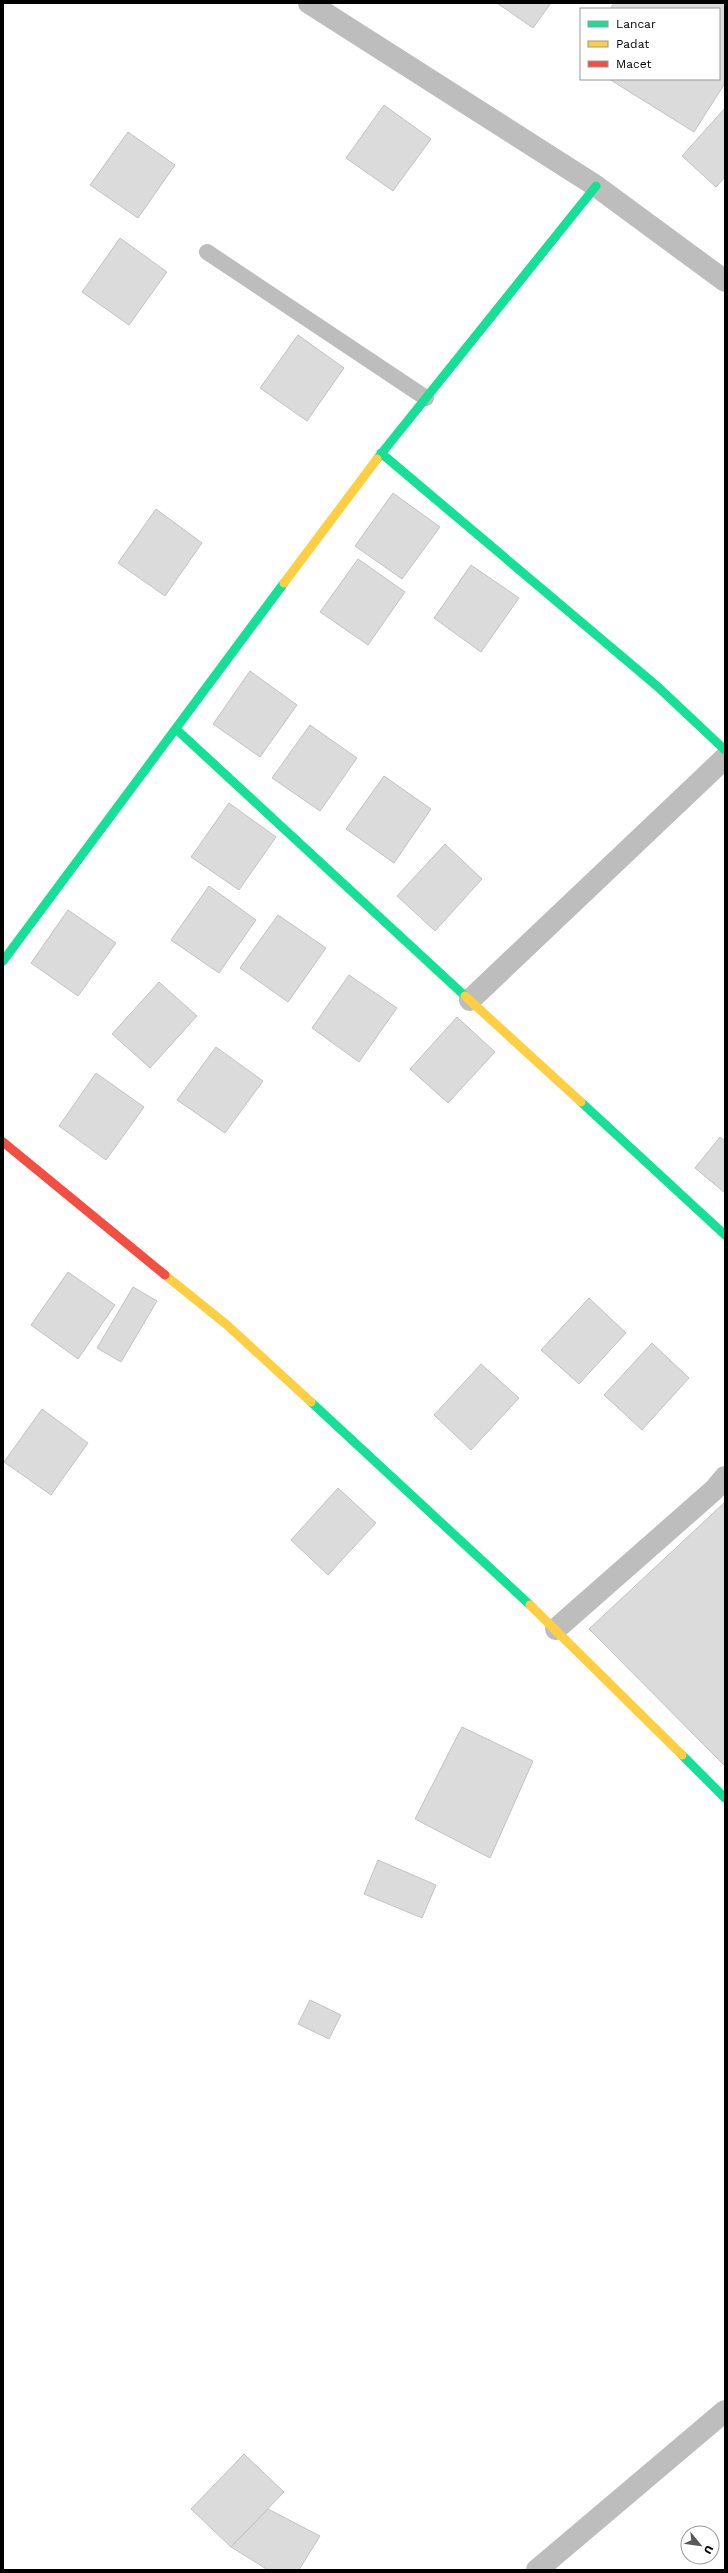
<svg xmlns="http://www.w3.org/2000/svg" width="728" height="2573" font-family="'Work Sans',sans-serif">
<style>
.building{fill:#dbdbdb;stroke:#c3c3c3}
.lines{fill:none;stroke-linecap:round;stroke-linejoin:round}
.lane{stroke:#bdbdbd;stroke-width:16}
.street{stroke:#bdbdbd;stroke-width:22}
.fast{stroke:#16e098;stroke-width:9}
.slow{stroke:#ffcf43;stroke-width:9}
.jam{stroke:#f24e42;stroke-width:9}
</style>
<rect width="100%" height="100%" fill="#fff"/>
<path class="building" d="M497 3H551L533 28Z
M614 3H725V83L694 132 609 79H719V9H610Z
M384 105 431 139 393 191 346 158Z
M725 108V177L716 187 682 156Z
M128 132 175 165 138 218 90 185Z
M120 238 167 272 129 325 82 292Z
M298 335 344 368 307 421 260 388Z
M393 493 440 527 402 579 355 546Z
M156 509 202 543 165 596 118 563Z
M358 559 405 592 368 645 320 612Z
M471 565 519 598 481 652 434 618Z
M250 671 297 705 260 757 213 724Z
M310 725 357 758 320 811 272 778Z
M384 776 431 809 394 863 346 829Z
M229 803 276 837 239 890 191 857Z
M445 844 482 879 435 931 397 896Z
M209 886 256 920 219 973 171 940Z
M68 910 116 943 78 996 31 963Z
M278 915 326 948 288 1002 240 968Z
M349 975 397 1008 359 1062 312 1028Z
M159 982 197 1016 150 1068 112 1034Z
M457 1017 495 1052 448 1103 410 1069Z
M216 1047 263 1081 225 1133 177 1100Z
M96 1073 144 1107 106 1160 59 1126Z
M720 1137 725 1141V1193L695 1168Z
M68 1272 115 1305 78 1359 31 1325Z
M133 1287 157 1301 121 1362 97 1348Z
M589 1298 626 1333 579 1384 541 1350Z
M652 1343 689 1378 642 1430 604 1395Z
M481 1364 519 1398 471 1450 434 1415Z
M42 1409 88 1443 51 1495 4 1462Z
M338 1488 376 1523 328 1575 291 1540Z
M725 1502V1766L589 1629Z
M462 1727 533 1761 490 1858 415 1819Z
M378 1860 436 1885 422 1918 364 1894Z
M310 2000 341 2015 329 2039 298 2024Z
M244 2454 284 2492 231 2547 191 2509Z
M268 2509 320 2536 299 2570H268L231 2547Z"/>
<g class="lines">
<path class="lane" d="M207 252 426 398"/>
<path class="street" d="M309 3 596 186 725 281
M470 1000 725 758
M556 1629 714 1490 725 1477
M537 2570 725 2411"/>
<path class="fast" d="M381 453 658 687 725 750
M377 459 596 186
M176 729 465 996
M3 961 284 583
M581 1102 725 1235
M311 1402 530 1605
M682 1755 725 1798"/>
<path class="slow" d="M284 583 377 459
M465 996 581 1102
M165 1275 227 1325 311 1402
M530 1605 682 1755"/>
<path class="jam" d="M3 1142 165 1275"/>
</g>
<rect width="728" height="2573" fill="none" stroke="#000000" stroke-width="8"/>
<rect x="580" y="8" width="140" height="72" fill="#ffffff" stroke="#999999"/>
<rect x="588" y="21" width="20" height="6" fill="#16e098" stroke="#999999"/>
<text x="616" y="28" font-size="12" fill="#000000">Lancar</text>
<rect x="588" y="41" width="20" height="6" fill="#ffcf43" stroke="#999999"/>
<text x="616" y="48" font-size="12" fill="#000000">Padat</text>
<rect x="588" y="61" width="20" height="6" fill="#f24e42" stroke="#999999"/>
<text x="616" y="68" font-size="12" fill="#000000">Macet</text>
<g transform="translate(700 2545) rotate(119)"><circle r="19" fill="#ffffff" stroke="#999999"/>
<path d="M0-3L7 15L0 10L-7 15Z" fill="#595959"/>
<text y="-6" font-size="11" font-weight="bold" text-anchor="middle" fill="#000000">U</text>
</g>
</svg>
